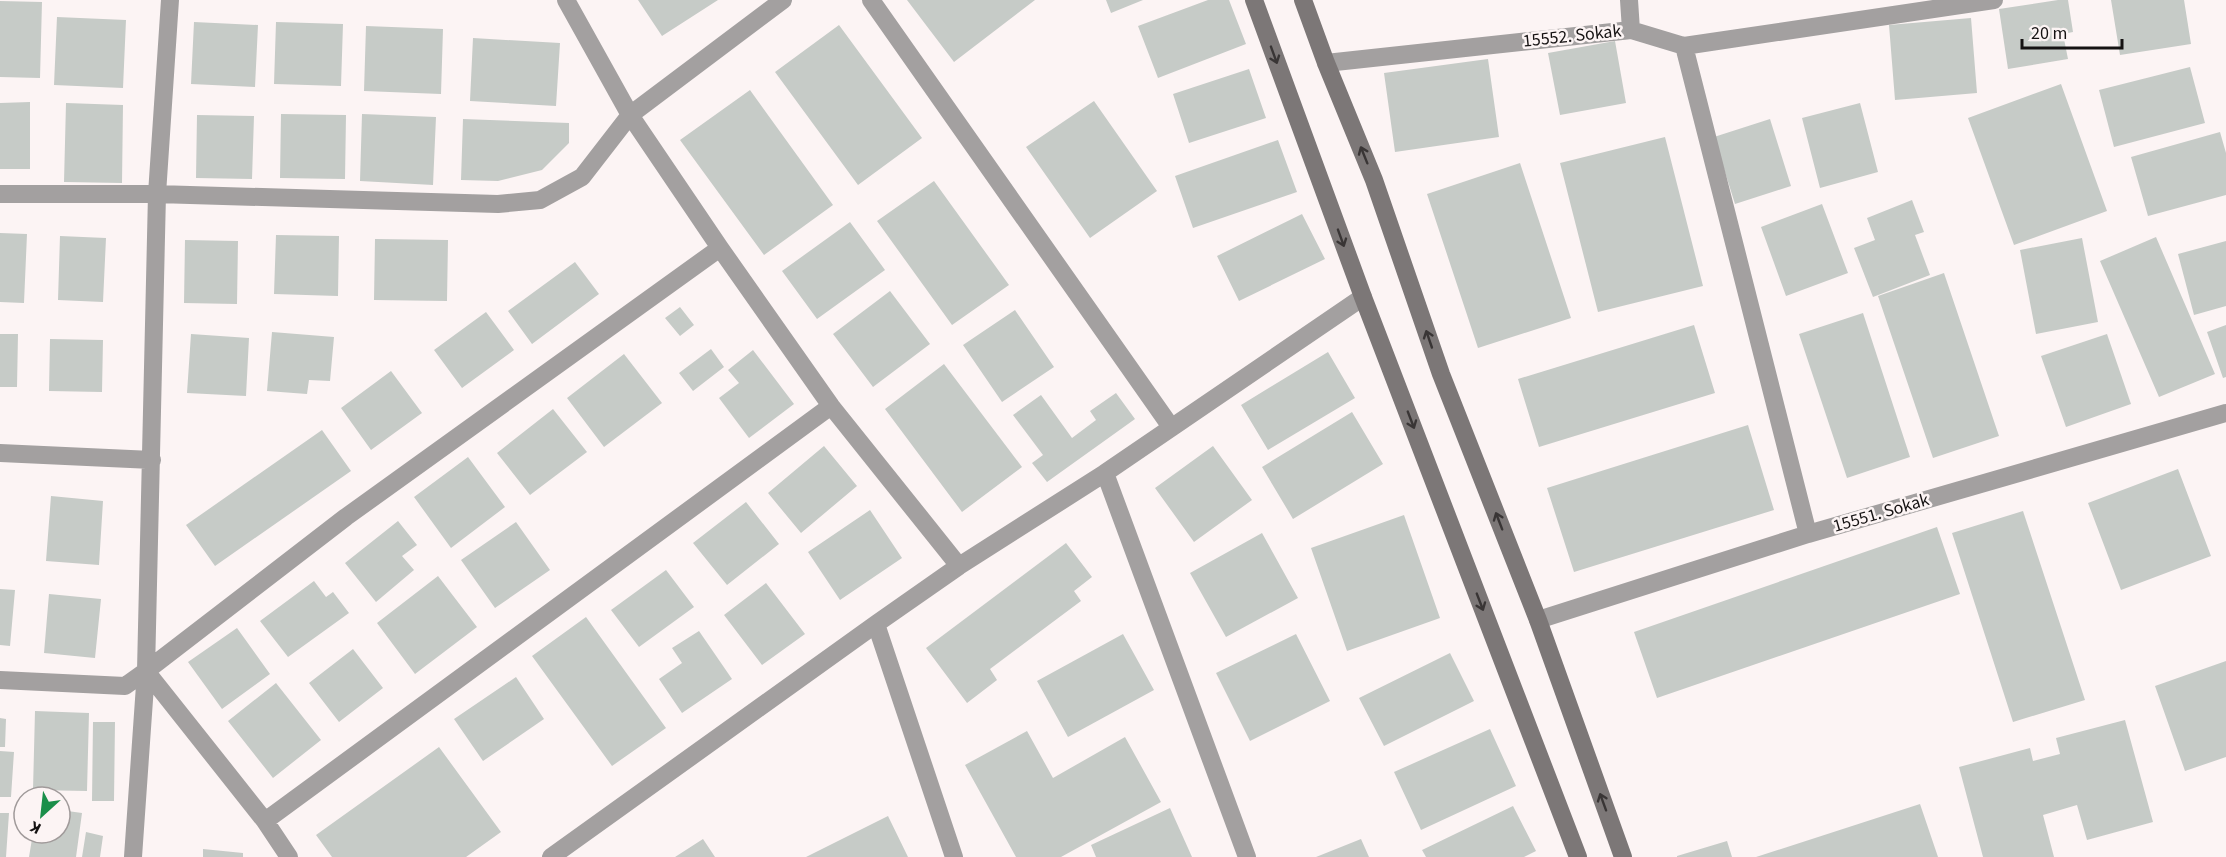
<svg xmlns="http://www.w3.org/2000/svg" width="2226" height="857" font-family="'Source Sans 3',sans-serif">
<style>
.building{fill:#c6cbc7}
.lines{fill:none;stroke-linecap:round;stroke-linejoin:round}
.street{stroke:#a3a0a0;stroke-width:18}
.secondary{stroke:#7c7777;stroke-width:18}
.oneway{stroke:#393535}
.labels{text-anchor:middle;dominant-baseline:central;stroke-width:5;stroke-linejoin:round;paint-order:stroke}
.street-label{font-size:18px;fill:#151212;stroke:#fcf4f4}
</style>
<rect width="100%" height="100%" fill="#fcf4f4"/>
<path class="building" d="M638 0H718L662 36Z
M907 0H1035L954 62Z
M1106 0H1143L1111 13Z
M1208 0H1229L1246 44 1158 78 1138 26Z
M2058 0H2068L2073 32 2063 34 2068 59 2008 69 1999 9Z
M2111 0H2184L2191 44 2120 55Z
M0 1 42 2 40 78 0 77Z
M57 17 126 20 123 88 54 85Z
M1971 18 1977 93 1895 100 1889 25Z
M194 22 258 25 255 87 191 84Z
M276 22 343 24 341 86 274 84Z
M839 25 922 138 858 185 775 72Z
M366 26 443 29 441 94 364 91Z
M473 38 560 43 556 106 470 101Z
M1615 41 1626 103 1560 115 1548 53Z
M1488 59 1499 137 1395 152 1384 73Z
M2190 67 2205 123 2114 147 2099 90Z
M1249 69 1266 118 1189 143 1173 94Z
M2061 84 2107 211 2014 245 1968 118Z
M750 90 833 205 764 255 680 140Z
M1094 101 1157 191 1090 238 1026 147Z
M30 102V169H0V103Z
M66 103 123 105 122 183 64 182Z
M1860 103 1878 172 1820 188 1802 118Z
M281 114 346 115 345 179 280 178Z
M362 114 436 117 433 185 360 181Z
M197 115 254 116 252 179 196 178Z
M463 119 569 123V143L542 170 498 181 461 180Z
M1770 119 1791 186 1735 204 1714 137Z
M2220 132 2226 153V195L2148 216 2131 157Z
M1665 137 1703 286 1598 312 1560 163Z
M1278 140 1297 192 1193 228 1175 176Z
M1520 163 1571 318 1478 348 1427 194Z
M934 181 1009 285 952 325 877 221Z
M1912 200 1924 232 1915 235 1930 275 1873 297 1854 248 1875 240 1867 218Z
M1822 204 1848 273 1786 296 1761 227Z
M1302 214 1325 259 1239 301 1217 256Z
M850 222 885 270 817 319 782 271Z
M0 233 27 234 24 303 0 302Z
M276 235 339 236 338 296 274 294Z
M60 236 106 238 103 302 58 300Z
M2156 237 2215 374 2159 397 2100 261Z
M2082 238 2098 322 2036 334 2020 250Z
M375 239 448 240 447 301 374 300Z
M185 240 238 241 237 304 184 303Z
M2226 241V306L2194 315 2178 254Z
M575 262 599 294 532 344 508 311Z
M1944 273 1999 436 1933 458 1878 296Z
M890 291 930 344 873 387 833 334Z
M680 307 694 325 680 336 665 318Z
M1015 310 1054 367 1002 402 963 345Z
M486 312 514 350 462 388 434 350Z
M1863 313 1910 457 1847 478 1799 334Z
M1694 325 1715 393 1539 447 1518 379Z
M2226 325V377L2223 378 2207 332Z
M272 332 334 337 330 381 309 380 307 394 267 391Z
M0 334H18L17 387H0Z
M191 334 249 338 246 396 187 393Z
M2107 334 2131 404 2066 427 2041 356Z
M50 339 103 340 102 392 49 391Z
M711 349 724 367 693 391 679 373Z
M753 350 794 404 749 438 719 398 739 383 728 370Z
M1328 352 1355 398 1268 450 1241 405Z
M624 354 662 403 604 447 567 398Z
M944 364 1022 467 962 512 885 409Z
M391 371 422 413 371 450 341 408Z
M1116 393 1135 419 1047 482 1032 463 1043 455 1013 415 1041 395 1072 438 1096 420 1090 411Z
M553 409 587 452 530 495 497 453Z
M1352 412 1383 464 1293 519 1262 467Z
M1748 425 1774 510 1574 572 1547 488Z
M322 430 351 471 215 566 186 525Z
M824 446 857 486 801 533 768 493Z
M1213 446 1252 500 1194 542 1155 488Z
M468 457 505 507 451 548 414 497Z
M2178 469 2211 556 2121 590 2088 503Z
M51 496 103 501 99 565 46 561Z
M746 502 779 544 727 585 693 543Z
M870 510 902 558 840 600 808 552Z
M2023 511 2085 700 2013 722 1952 533Z
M1404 515 1440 618 1347 651 1311 548Z
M398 521 417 545 402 556 414 570 376 602 345 563Z
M516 522 550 570 495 608 461 560Z
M1937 527 1960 594 1657 698 1634 632Z
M1262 533 1298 598 1226 637 1190 573Z
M1066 543 1092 577 1074 591 1081 601 990 669 997 680 967 703 926 648Z
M666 570 694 607 639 647 611 610Z
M438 576 477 627 415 674 377 623Z
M314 581 326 597 333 592 349 613 288 657 260 621Z
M766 583 805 634 762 665 724 615Z
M0 589 15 590 10 646 0 645Z
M49 594 101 599 95 658 44 653Z
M586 617 666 728 612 766 532 656Z
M237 628 270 674 222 709 188 662Z
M699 631 732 679 682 713 659 679 682 663 672 648Z
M1123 634 1154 690 1068 737 1037 681Z
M1296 634 1330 701 1250 741 1216 673Z
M353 649 383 688 339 722 309 683Z
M1450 653 1474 701 1384 746 1359 698Z
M2226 661V757L2185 771 2155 686Z
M516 677 544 719 483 761 454 719Z
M276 683 321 740 273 778 228 721Z
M35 711 89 713 87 791 33 790Z
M0 718 6 719 5 747H0Z
M2125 720 2153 822 2087 840 2077 805 2043 815 2054 857H1983L1959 767 2030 748 2033 761 2060 754 2056 738Z
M93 722H115L114 801H92Z
M1490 729 1516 786 1421 830 1394 772Z
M1027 731 1053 778 1125 737 1161 802 1061 857H1016L965 765Z
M439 747 501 832 466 857H332L316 835Z
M0 751 14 752 11 797H0Z
M1920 804 1938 857H1756Z
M1513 806 1536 851 1524 857H1426L1422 850Z
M1170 808 1192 857H1096L1091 845Z
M60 810 82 813 76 857H29L33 833H60Z
M0 813H9L6 857H0Z
M888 816 908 857H806Z
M86 832 103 836 100 857H82Z
M703 839 715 857H675Z
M1361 839 1369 857H1316Z
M1727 841 1732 857H1677V856Z
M203 849 243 853V857H203Z"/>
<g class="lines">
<path class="street" d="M783 0 630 115 720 248 831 406 959 566
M871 0 1171 427
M1629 0 1631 30
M1684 46 1808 534
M1326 63 1631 30 1684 46 1994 0
M0 194H157L498 204 540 200 582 177 630 115 566 0
M0 453 152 460
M1538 620 1808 534 2226 413
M876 624 954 857
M0 680 125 686 146 671
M265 821 831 406
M133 857 146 671 157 194 170 0
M289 857 265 821 146 671 346 517 720 248
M551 857 876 624 959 566 1105 473
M1247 857 1105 473 1363 297"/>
<path class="secondary" d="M1254 0 1363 297 1578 857
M1303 0 1326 63 1374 180 1441 374 1538 620 1623 857"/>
</g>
<defs><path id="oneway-shaft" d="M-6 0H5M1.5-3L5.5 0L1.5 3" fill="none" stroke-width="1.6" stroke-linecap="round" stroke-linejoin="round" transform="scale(1.5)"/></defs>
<g class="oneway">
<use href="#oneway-shaft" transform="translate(1274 55) rotate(70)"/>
<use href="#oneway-shaft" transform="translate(1364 155) rotate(-112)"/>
<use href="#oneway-shaft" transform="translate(1341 238) rotate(70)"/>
<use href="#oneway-shaft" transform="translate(1429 339) rotate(-109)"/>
<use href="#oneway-shaft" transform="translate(1411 420) rotate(69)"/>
<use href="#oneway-shaft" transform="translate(1499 521) rotate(-111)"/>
<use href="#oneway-shaft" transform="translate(1480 602) rotate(69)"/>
<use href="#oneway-shaft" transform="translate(1603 802) rotate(-110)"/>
</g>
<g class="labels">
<g class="street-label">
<text transform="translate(1572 36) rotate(-6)">15552. Sokak</text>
<text transform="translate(1881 513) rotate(-16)">15551. Sokak</text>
</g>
</g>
<g transform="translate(42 815) rotate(207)"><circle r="28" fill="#fcf4f4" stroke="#a09a9a" stroke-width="1.5"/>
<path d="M0-4.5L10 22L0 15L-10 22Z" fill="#1a8f4a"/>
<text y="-9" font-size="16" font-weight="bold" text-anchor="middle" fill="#151212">K</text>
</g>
<path d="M2022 39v9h100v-9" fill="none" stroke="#151212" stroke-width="3"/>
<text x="2031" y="39" font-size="18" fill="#151212" stroke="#fcf4f4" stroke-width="4.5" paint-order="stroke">20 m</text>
</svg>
